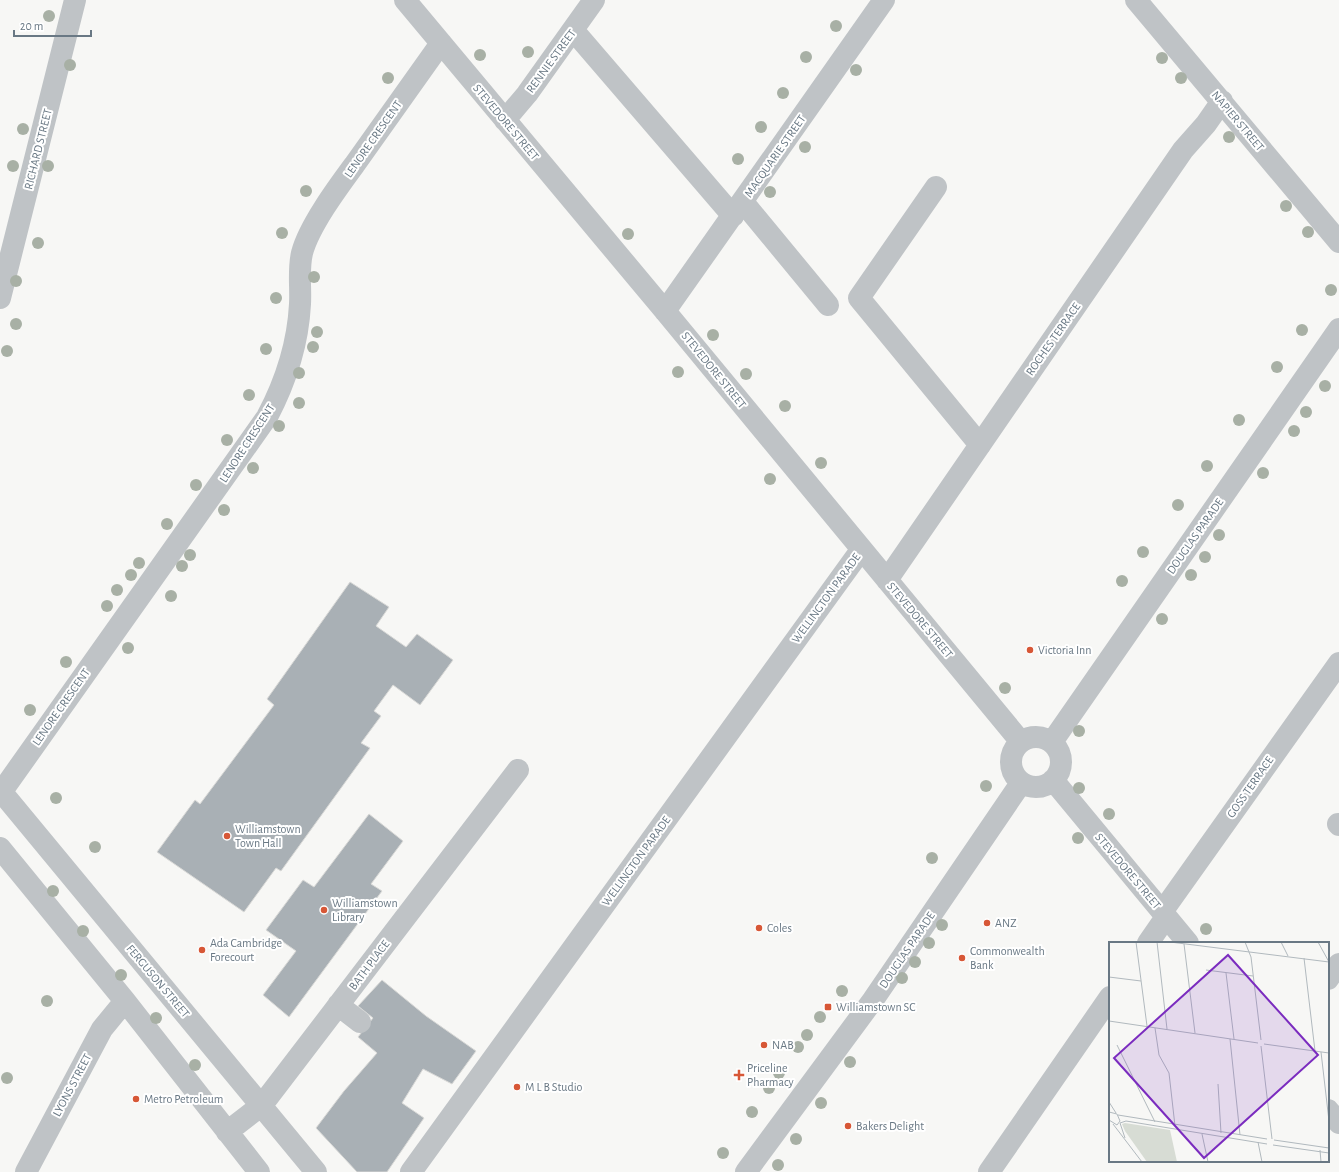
<svg xmlns="http://www.w3.org/2000/svg" width="1339" height="1172" font-family="'Alegreya Sans',sans-serif">
<style>
.building{fill:#a9b0b5;stroke:#d9d9d7}
.lines{fill:none;stroke-linecap:round;stroke-linejoin:round}
.minor{stroke:#bfc3c6;stroke-width:22}
.tree{fill:#a8b0a5}
.poi-dot{fill:#d75736;stroke:#fff;stroke-width:1.5}
.labels{text-anchor:middle;dominant-baseline:central;stroke-width:4;stroke-linejoin:round;paint-order:stroke}
.street-label{font-size:12px;fill:#697884;stroke:#fff}
.poi-label{font-size:12px;fill:#697884;stroke:#fff;text-anchor:start}
.inset-road{fill:none;stroke:#b1b9be;stroke-width:1}
.view{fill:#7b2cbf;fill-opacity:0.15;stroke:#7b2cbf;stroke-width:2}
.inset-edge{fill:none;stroke:#697884;stroke-width:2}
</style>
<rect width="100%" height="100%" fill="#f7f7f5"/>
<path class="building" d="M350 582 389 607 376 626 406 647 417 634 453 660 420 705 393 685 374 711 381 716 361 743 370 748 281 871 276 868 244 912 157 852 195 800 200 804 274 705 267 699Z
M369 814 403 841 371 884 382 891 289 1017 263 995 296 951 266 930 303 880 314 887Z
M382 980 426 1016 476 1051 452 1084 423 1069 402 1103 424 1118 387 1172H357L316 1128 344 1091 377 1053 358 1037 373 1018 358 1006Z"/>
<g class="lines">
<path class="minor" d="M405 0 665 311 1021 742
M1136 0 1339 242
M573 30 733 216
M505 120 527 94 594 0
M936 187 859 298 980 445
M743 202 828 305
M0 298 75 0
M665 311 884 0
M887 580 1183 150 1206 124 1222 101
M1011 762a25 25 0 1 1 50 0a25 25 0 1 1-50 0Z
M1052 742 1339 329
M1053 780 1188 943
M0 790 316 1172
M0 794 267 417C285 383 298 343 300 304 301 287 298 270 302 253 309 226 338 187 355 164 383 124 412 84 441 43
M1338 824 1339 825
M0 848 125 1001 259 1172
M1162 912 1339 663
M1148 943 1166 917
M1328 979 1339 964
M338 1005 360 1022
M1328 1110 1339 1123
M227 1132 262 1105 518 770
M26 1172 102 1029 125 1001
M411 1172 861 550
M746 1172 873 1000 1021 783
M989 1172 1110 997"/>
</g>
<g class="tree">
<circle cx="49" cy="16" r="6"/>
<circle cx="836" cy="26" r="6"/>
<circle cx="528" cy="52" r="6"/>
<circle cx="480" cy="55" r="6"/>
<circle cx="806" cy="57" r="6"/>
<circle cx="1162" cy="58" r="6"/>
<circle cx="70" cy="65" r="6"/>
<circle cx="856" cy="70" r="6"/>
<circle cx="388" cy="78" r="6"/>
<circle cx="1181" cy="78" r="6"/>
<circle cx="783" cy="93" r="6"/>
<circle cx="761" cy="127" r="6"/>
<circle cx="23" cy="129" r="6"/>
<circle cx="1229" cy="137" r="6"/>
<circle cx="805" cy="147" r="6"/>
<circle cx="738" cy="159" r="6"/>
<circle cx="13" cy="166" r="6"/>
<circle cx="48" cy="166" r="6"/>
<circle cx="306" cy="191" r="6"/>
<circle cx="770" cy="192" r="6"/>
<circle cx="1286" cy="206" r="6"/>
<circle cx="1308" cy="232" r="6"/>
<circle cx="282" cy="233" r="6"/>
<circle cx="628" cy="234" r="6"/>
<circle cx="38" cy="243" r="6"/>
<circle cx="314" cy="277" r="6"/>
<circle cx="16" cy="281" r="6"/>
<circle cx="1331" cy="290" r="6"/>
<circle cx="276" cy="298" r="6"/>
<circle cx="16" cy="324" r="6"/>
<circle cx="1302" cy="330" r="6"/>
<circle cx="317" cy="332" r="6"/>
<circle cx="713" cy="335" r="6"/>
<circle cx="313" cy="347" r="6"/>
<circle cx="266" cy="349" r="6"/>
<circle cx="7" cy="351" r="6"/>
<circle cx="1277" cy="367" r="6"/>
<circle cx="678" cy="372" r="6"/>
<circle cx="299" cy="373" r="6"/>
<circle cx="746" cy="374" r="6"/>
<circle cx="1325" cy="386" r="6"/>
<circle cx="249" cy="395" r="6"/>
<circle cx="299" cy="403" r="6"/>
<circle cx="785" cy="406" r="6"/>
<circle cx="1306" cy="412" r="6"/>
<circle cx="1239" cy="420" r="6"/>
<circle cx="279" cy="426" r="6"/>
<circle cx="1294" cy="431" r="6"/>
<circle cx="227" cy="440" r="6"/>
<circle cx="821" cy="463" r="6"/>
<circle cx="1207" cy="466" r="6"/>
<circle cx="253" cy="468" r="6"/>
<circle cx="1263" cy="473" r="6"/>
<circle cx="770" cy="479" r="6"/>
<circle cx="196" cy="485" r="6"/>
<circle cx="1178" cy="505" r="6"/>
<circle cx="224" cy="510" r="6"/>
<circle cx="167" cy="524" r="6"/>
<circle cx="1219" cy="535" r="6"/>
<circle cx="1143" cy="552" r="6"/>
<circle cx="190" cy="555" r="6"/>
<circle cx="1205" cy="557" r="6"/>
<circle cx="139" cy="563" r="6"/>
<circle cx="182" cy="566" r="6"/>
<circle cx="131" cy="575" r="6"/>
<circle cx="1191" cy="575" r="6"/>
<circle cx="1122" cy="581" r="6"/>
<circle cx="117" cy="590" r="6"/>
<circle cx="171" cy="596" r="6"/>
<circle cx="107" cy="606" r="6"/>
<circle cx="1162" cy="619" r="6"/>
<circle cx="128" cy="648" r="6"/>
<circle cx="66" cy="662" r="6"/>
<circle cx="1005" cy="688" r="6"/>
<circle cx="30" cy="710" r="6"/>
<circle cx="1079" cy="731" r="6"/>
<circle cx="986" cy="786" r="6"/>
<circle cx="1079" cy="788" r="6"/>
<circle cx="56" cy="798" r="6"/>
<circle cx="1109" cy="814" r="6"/>
<circle cx="1078" cy="838" r="6"/>
<circle cx="95" cy="847" r="6"/>
<circle cx="932" cy="858" r="6"/>
<circle cx="53" cy="891" r="6"/>
<circle cx="942" cy="925" r="6"/>
<circle cx="1206" cy="929" r="6"/>
<circle cx="83" cy="931" r="6"/>
<circle cx="929" cy="943" r="6"/>
<circle cx="915" cy="962" r="6"/>
<circle cx="121" cy="975" r="6"/>
<circle cx="902" cy="978" r="6"/>
<circle cx="842" cy="991" r="6"/>
<circle cx="47" cy="1001" r="6"/>
<circle cx="820" cy="1017" r="6"/>
<circle cx="156" cy="1018" r="6"/>
<circle cx="807" cy="1035" r="6"/>
<circle cx="798" cy="1047" r="6"/>
<circle cx="850" cy="1062" r="6"/>
<circle cx="195" cy="1065" r="6"/>
<circle cx="779" cy="1073" r="6"/>
<circle cx="7" cy="1078" r="6"/>
<circle cx="769" cy="1088" r="6"/>
<circle cx="821" cy="1103" r="6"/>
<circle cx="752" cy="1112" r="6"/>
<circle cx="796" cy="1139" r="6"/>
<circle cx="723" cy="1153" r="6"/>
<circle cx="778" cy="1165" r="6"/>
</g>
<g class="poi-dot">
<circle cx="1030" cy="650" r="4"/>
<circle cx="227" cy="836" r="4"/>
<circle cx="324" cy="910" r="4"/>
<circle cx="987" cy="923" r="4"/>
<circle cx="759" cy="928" r="4"/>
<circle cx="202" cy="950" r="4"/>
<circle cx="962" cy="958" r="4"/>
<rect x="824" y="1003" width="8" height="8" rx="2"/>
<circle cx="764" cy="1045" r="4"/>
<path d="M737 1069h4v4h4v4h-4v4h-4v-4h-4v-4h4z"/>
<circle cx="517" cy="1087" r="4"/>
<circle cx="136" cy="1099" r="4"/>
<circle cx="848" cy="1126" r="4"/>
</g>
<g class="labels">
<g class="street-label">
<text transform="translate(551 61) rotate(-54)">RENNIE STREET</text>
<text transform="translate(1238 121) rotate(50)">NAPIER STREET</text>
<text transform="translate(506 122) rotate(50)">STEVEDORE STREET</text>
<text transform="translate(373 139) rotate(-55)">LENORE CRESCENT</text>
<text transform="translate(38 149) rotate(-76)">RICHARD STREET</text>
<text transform="translate(775 156) rotate(-55)">MACQUARIE STREET</text>
<text transform="translate(1053 339) rotate(-55)">ROCHES TERRACE</text>
<text transform="translate(714 370) rotate(51)">STEVEDORE STREET</text>
<text transform="translate(247 443) rotate(-57)">LENORE CRESCENT</text>
<text transform="translate(1195 536) rotate(-55)">DOUGLAS PARADE</text>
<text transform="translate(826 598) rotate(-54)">WELLINGTON PARADE</text>
<text transform="translate(920 620) rotate(50)">STEVEDORE STREET</text>
<text transform="translate(61 707) rotate(-55)">LENORE CRESCENT</text>
<text transform="translate(1250 787) rotate(-55)">GOSS TERRACE</text>
<text transform="translate(636 861) rotate(-54)">WELLINGTON PARADE</text>
<text transform="translate(1128 871) rotate(50)">STEVEDORE STREET</text>
<text transform="translate(907 950) rotate(-56)">DOUGLAS PARADE</text>
<text transform="translate(369 965) rotate(-53)">BATH PLACE</text>
<text transform="translate(158 981) rotate(50)">FERGUSON STREET</text>
<text transform="translate(72 1085) rotate(-62)">LYONS STREET</text>
</g>
<g class="poi-label">
<text x="1038" y="650">Victoria Inn</text>
<text x="235" y="829">Williamstown<tspan x="235" dy="14">Town Hall</tspan></text>
<text x="332" y="903">Williamstown<tspan x="332" dy="14">Library</tspan></text>
<text x="995" y="923">ANZ</text>
<text x="767" y="928">Coles</text>
<text x="210" y="943">Ada Cambridge<tspan x="210" dy="14">Forecourt</tspan></text>
<text x="970" y="951">Commonwealth<tspan x="970" dy="14">Bank</tspan></text>
<text x="836" y="1007">Williamstown SC</text>
<text x="772" y="1045">NAB</text>
<text x="747" y="1068">Priceline<tspan x="747" dy="14">Pharmacy</tspan></text>
<text x="525" y="1087">M L B Studio</text>
<text x="144" y="1099">Metro Petroleum</text>
<text x="856" y="1126">Bakers Delight</text>
</g>
</g>
<g transform="translate(1109 942)">
<rect width="220" height="220" fill="#f7f7f5"/>
<path d="M16 181 61 188 68 220H38L16 189 13 182Z" fill="#d7dcd4"/>
<path class="inset-road" d="M27 0 38 84M48 0 58 87M61 0 220 20M136 0 142 15 152 98M172 0 179 14M209 0 220 20M75 2 86 91M195 16 206 109M97 28 144 34M117 31 125 97M0 35 32 39M0 79 149 101M46 86 50 113 60 131 66 184M121 97 131 193M155 102 220 111M8 103 46 180M152 104 163 197M212 110 220 179M109 142 112 191M0 160 7 171M0 170 8 172 11 179 8 183 0 178M9 173 158 197M11 181 17 179 158 202M11 181 16 196M4 182 33 220M93 192 99 220M165 198 220 206M149 200 153 220M164 203 220 211M211 208 212 220"/>
<path class="view" d="M119 13 209 113 95 216 5 116Z"/>
<rect width="220" height="220" class="inset-edge"/>
</g>
<path d="M14 30v6h77v-6" fill="none" stroke="#697884" stroke-width="2"/>
<text x="20" y="30" font-size="12" fill="#697884" stroke="#ffffff" stroke-width="3" paint-order="stroke">20 m</text>
</svg>
